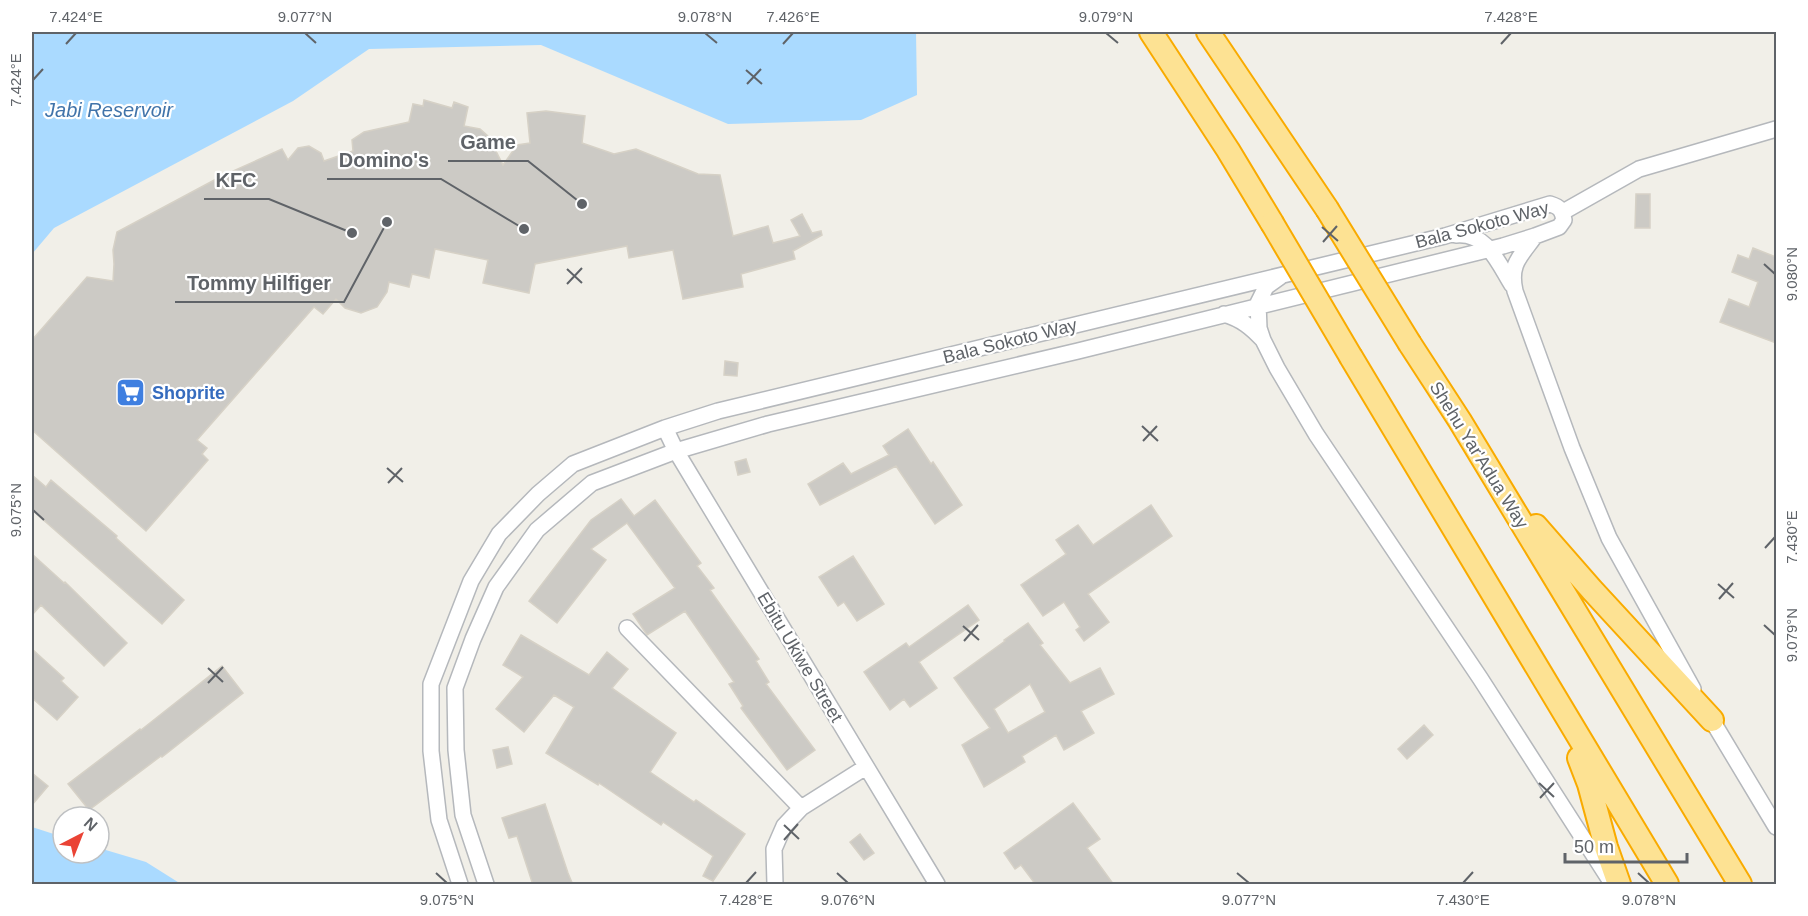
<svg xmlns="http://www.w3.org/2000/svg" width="1808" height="916" font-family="Helvetica,sans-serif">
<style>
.water{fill:#aadaff}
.building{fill:#cccac5;stroke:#d6d1c6;stroke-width:1.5;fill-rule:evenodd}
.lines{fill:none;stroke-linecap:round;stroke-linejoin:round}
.minor-casing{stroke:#b5b8bc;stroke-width:18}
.highway-casing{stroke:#f9ab00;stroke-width:26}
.minor{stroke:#fff;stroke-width:15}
.highway{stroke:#fde293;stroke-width:22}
.highway-bridge-casing{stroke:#f9ab00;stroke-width:26;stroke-linecap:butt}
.highway-bridge{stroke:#fde293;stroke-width:22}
.ticks{fill:none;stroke:#5f6368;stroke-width:2}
.labels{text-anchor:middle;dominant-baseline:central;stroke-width:4.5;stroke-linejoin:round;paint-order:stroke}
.street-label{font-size:18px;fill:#5f6368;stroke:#fff}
.shop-label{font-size:18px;font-weight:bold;fill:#366cbe;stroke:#fff;text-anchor:start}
.water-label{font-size:20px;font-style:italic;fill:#4174aa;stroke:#fff}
.leader{fill:none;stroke:#5f6368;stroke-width:2}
.callout-dot{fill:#5f6368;stroke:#fff;stroke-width:2}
.callout-label{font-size:20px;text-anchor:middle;font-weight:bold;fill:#5f6368;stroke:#fff;stroke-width:4.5;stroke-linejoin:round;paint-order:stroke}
.neatline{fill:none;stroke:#5f6368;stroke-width:2}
.ticks-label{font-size:15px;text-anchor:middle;fill:#5f6368}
</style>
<rect width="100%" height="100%" fill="#f1efe8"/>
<path class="water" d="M32 32H916L917 95 861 120 728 124 541 45 369 49 293 101 54 228 32 254Z
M32 827 63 837V853H99V848L146 862 181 884H32Z"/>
<path class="building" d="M424 100 452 108 454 102 468 107 464 126 480 129 489 137 503 165 517 145 530 143 527 113 546 111 585 116 582 143 614 154 636 149 698 174 720 175 733 236 768 226 773 243 800 236 791 220 802 214 812 233 821 231 822 235 793 251 795 259 741 274 743 287 683 299 673 250 629 258 627 246 535 264 529 293 483 283 488 260 435 249 429 278 412 274 409 287 389 282 387 292 377 307 361 313 345 308 336 299 323 314 314 307 197 440 207 448 202 454 208 460 146 531 32 430V340L87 277 113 281 114 264 113 250 117 232 220 177 282 149 288 160 298 148 309 146 321 153 324 161 353 151 352 140 364 132 409 122 413 104 423 106Z
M1636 194H1650V228H1635Z
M1753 248 1776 257V343L1720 322 1729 299 1749 307 1758 282 1732 272 1738 255 1749 259Z
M725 361 738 363 737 376 724 375Z
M908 429 931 464 933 462 962 505 935 524 896 466 820 505 808 484 843 463 851 474 889 455 883 446Z
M746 459 750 472 738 475 735 462Z
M32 475 46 487 51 480 117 536 116 538 184 600 162 624 32 510Z
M621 499 634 516 655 500 701 563 697 566 714 588 710 590 759 659 756 661 769 682 766 684 815 750 787 770 741 708 743 706 729 684 734 682 685 611 647 635 633 614 675 588 627 523 591 549 606 560 557 623 529 601 591 520Z
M1151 505 1172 536 1088 594 1109 622 1084 641 1076 630 1080 627 1064 602 1043 616 1021 585 1066 554 1056 540 1078 525 1093 545Z
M32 554 64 583 65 582 127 643 104 666 41 605 32 615Z
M853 556 884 604 857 621 844 602 838 606 819 577Z
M968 605 979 620 919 662 937 688 910 707 904 699 890 710 864 672 906 643 909 647Z
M1028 623 1043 643 1040 645 1070 683 1100 668 1114 694 1081 711 1094 733 1064 750 1056 735 1022 756 1025 762 984 787 962 745 990 728 954 678 1005 641 1004 640ZM1030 684 1045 712 1008 733 994 709Z
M521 635 589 675 607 652 628 669 612 688 676 733 650 772 694 802 696 800 745 834 713 881 703 876 713 856 663 822 661 825 599 783 598 785 546 753 574 707 554 695 524 732 496 709 523 677 503 665Z
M32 649 64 678 61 681 78 697 57 720 32 698Z
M222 666 243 693 162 757 161 756 89 810 68 784 140 729 141 730Z
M1424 725 1433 735 1407 759 1398 749Z
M508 747 512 764 497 768 493 750Z
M32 773 48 786 32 805Z
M1073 803 1100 839 1087 848 1114 885H1036L1021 865 1015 869 1004 853Z
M545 804 568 873 573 885H533L517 836 509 838 502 818Z
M860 834 874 853 864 860 850 842Z"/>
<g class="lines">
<defs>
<path id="minor" d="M1563 212 1639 169 1776 129
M1456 235C1487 232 1498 263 1512 285
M1535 236C1520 257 1509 264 1515 291L1572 448 1609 538 1693 689
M1280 277 1266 287 1258 303 1259 328 1263 340 1277 368 1316 434 1480 678 1611 882
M1224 314C1241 319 1251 327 1263 340
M665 428 676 451 937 884
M627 628 801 808
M1707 712 1776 827
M460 884 439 820 431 751V684L471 581 499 534 538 494 573 464 665 428 718 411 1445 236 1550 204C1560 207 1562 210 1564 220L1559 227 1535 236 1503 246 1078 351 768 424 676 451 592 483 537 530 496 587 473 639 455 688 456 750 463 815 486 884
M775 884 774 849 784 826 801 808 866 767"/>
<path id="highway" d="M1151 32 1228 150 1272 223
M1208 32 1327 209
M1410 344 1460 421 1740 884
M1351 357 1667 884
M1536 526 1592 590 1712 720
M1579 758 1589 784 1606 847 1619 884"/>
</defs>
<use href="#minor" class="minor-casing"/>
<use href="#highway" class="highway-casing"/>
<use href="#minor" class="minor"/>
<use href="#highway" class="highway"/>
<defs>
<path id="highway-bridge" d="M1327 209 1410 344
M1272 223 1351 357"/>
</defs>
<use href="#highway-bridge" class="highway-bridge-casing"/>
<use href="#highway-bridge" class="highway-bridge"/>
</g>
<path class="ticks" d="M305 33 316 43M705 33 717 43M1106 33 1118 43M66 44 76 33M783 44 793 33M1501 44 1511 33M746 70 762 84M33 80 43 69M747 84 761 69M1322 227 1338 241M1323 242 1337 226M1764 264 1775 274M567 269 582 283M567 284 582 268M1142 426 1158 441M1143 441 1157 426M387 468 403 482M388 483 402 468M33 510 44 520M1765 548 1775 537M1718 584 1734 598M1719 599 1733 583M1764 625 1775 635M963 626 979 640M964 641 978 625M208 668 223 682M208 683 223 667M1539 783 1554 797M1540 798 1554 783M784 825 799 839M784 840 798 824M436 873 447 883M837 873 848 883M1237 873 1249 883M1638 873 1649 883M746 883 756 872M1463 883 1473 872"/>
<defs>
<symbol id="supermarket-square" viewBox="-11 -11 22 22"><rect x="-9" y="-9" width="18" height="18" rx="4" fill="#3f7fe0" stroke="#fff"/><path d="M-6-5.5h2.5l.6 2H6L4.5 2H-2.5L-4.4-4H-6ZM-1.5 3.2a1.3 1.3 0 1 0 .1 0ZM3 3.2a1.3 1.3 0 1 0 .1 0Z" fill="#fff"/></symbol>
</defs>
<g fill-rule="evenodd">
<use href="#supermarket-square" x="114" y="376" width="33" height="33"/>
</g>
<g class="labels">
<g class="street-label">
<text transform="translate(1482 225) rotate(-15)">Bala Sokoto Way</text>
<text transform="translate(1010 341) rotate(-14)">Bala Sokoto Way</text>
<text transform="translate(1479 455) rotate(58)">Shehu Yar'Adua Way</text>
<text transform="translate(800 657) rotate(59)">Ebitu Ukiwe Street</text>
</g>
<g class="shop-label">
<text x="152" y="393">Shoprite</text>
</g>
<g class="water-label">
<text x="109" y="110">Jabi Reservoir</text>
</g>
</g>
<path class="leader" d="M582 204L528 161H448M524 229L441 179H327M352 233L269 199H204M387 222L344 302H175"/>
<g class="callout-dot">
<circle cx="582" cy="204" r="6"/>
<circle cx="524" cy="229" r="6"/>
<circle cx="352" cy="233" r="6"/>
<circle cx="387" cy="222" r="6"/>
</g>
<g class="callout-label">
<text x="488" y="149">Game</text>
<text x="384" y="167">Domino's</text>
<text x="236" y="187">KFC</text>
<text x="259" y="290">Tommy Hilfiger</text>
</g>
<rect width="1808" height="916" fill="none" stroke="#ffffff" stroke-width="66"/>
<g transform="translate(81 835) rotate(42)"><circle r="28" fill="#ffffff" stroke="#bfc1c3" stroke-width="1.5"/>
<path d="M0-4.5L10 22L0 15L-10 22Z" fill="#ea4335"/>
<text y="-9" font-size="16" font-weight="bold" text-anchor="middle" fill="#5f6368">N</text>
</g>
<path d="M1565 853v9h122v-9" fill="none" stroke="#5f6368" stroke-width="3"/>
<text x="1574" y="853" font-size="18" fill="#5f6368" stroke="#ffffff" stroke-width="4.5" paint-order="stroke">50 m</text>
<rect x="33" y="33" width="1742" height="850" class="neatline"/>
<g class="ticks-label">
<text x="76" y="22">7.424°E</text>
<text x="305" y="22">9.077°N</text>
<text x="705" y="22">9.078°N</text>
<text x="793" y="22">7.426°E</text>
<text x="1106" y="22">9.079°N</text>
<text x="1511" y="22">7.428°E</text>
<text transform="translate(16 80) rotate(-90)" y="5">7.424°E</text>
<text transform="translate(1792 274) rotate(-90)" y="5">9.080°N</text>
<text transform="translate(16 510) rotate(-90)" y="5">9.075°N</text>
<text transform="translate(1792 537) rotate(-90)" y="5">7.430°E</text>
<text transform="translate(1792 635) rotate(-90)" y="5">9.079°N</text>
<text x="447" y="905">9.075°N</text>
<text x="746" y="905">7.428°E</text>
<text x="848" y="905">9.076°N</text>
<text x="1249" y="905">9.077°N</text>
<text x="1463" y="905">7.430°E</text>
<text x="1649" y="905">9.078°N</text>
</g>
</svg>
